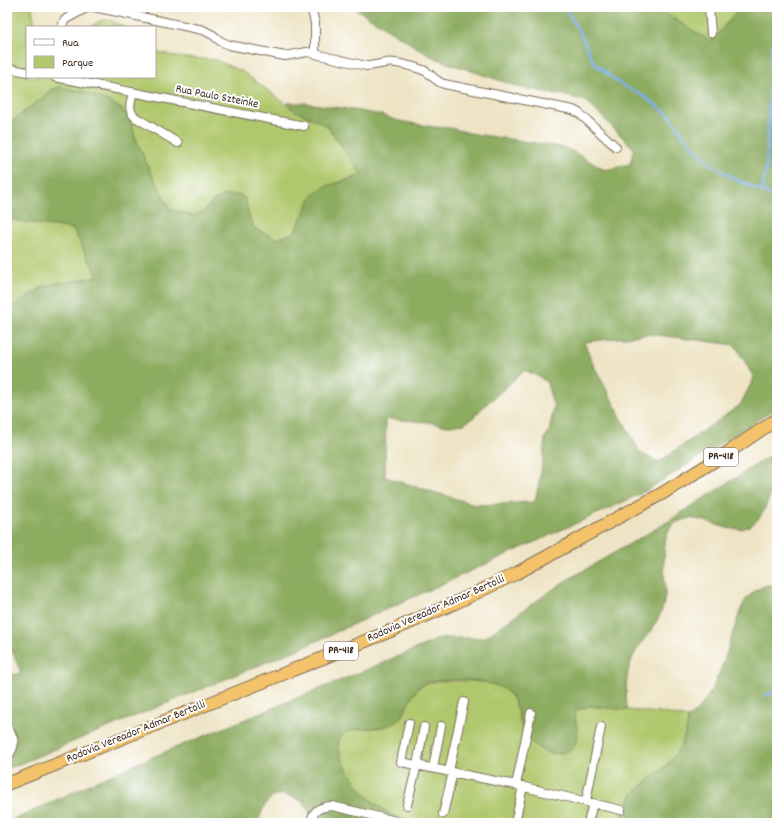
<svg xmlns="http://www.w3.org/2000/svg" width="784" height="830" font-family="Dekko,sans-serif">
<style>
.green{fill:#b0c86d;stroke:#767946}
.forest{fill:#8cac60;stroke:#646b3f;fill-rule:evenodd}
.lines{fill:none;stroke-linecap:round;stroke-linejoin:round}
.stream{stroke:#7eb0ea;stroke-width:2.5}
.minor-casing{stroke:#7a6b58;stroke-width:10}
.highway-casing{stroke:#7a6b58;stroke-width:14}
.minor{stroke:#fff;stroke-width:8}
.highway{stroke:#f4c26a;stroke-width:12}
.labels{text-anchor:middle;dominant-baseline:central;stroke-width:4;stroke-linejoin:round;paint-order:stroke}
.shield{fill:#fff;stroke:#766a62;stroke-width:1}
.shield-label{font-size:11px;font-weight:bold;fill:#3b2a1e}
.street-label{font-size:12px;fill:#3b2a1e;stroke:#fff}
</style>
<rect width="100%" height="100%" fill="#fff"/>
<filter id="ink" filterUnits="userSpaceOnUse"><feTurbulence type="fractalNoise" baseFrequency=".025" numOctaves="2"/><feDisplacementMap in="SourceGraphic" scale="8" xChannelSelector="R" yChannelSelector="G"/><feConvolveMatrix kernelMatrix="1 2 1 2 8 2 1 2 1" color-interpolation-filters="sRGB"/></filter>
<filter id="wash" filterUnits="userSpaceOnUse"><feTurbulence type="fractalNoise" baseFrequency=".012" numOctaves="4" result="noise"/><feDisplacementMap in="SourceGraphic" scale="16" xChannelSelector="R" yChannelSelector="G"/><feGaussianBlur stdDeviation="0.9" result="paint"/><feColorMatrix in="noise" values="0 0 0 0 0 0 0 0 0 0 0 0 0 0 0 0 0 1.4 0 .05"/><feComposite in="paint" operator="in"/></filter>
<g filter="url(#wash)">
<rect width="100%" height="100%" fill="#eee4c5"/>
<path class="green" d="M7 7H32L35 27H27V77H155V51L177 57 216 60 243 72 295 111 312 118 327 126 363 175C347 180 319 186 310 200 304 210 300 223 294 234L276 239 254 228 249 216 245 198 214 201 203 212 194 216 170 209 150 171 135 137 131 122 110 102 84 92 61 87 50 90 42 98 7 125Z
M662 7H741L711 42 662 11Z
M102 20H111L124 27H90Z
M7 219 73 229 98 277 53 284 41 288 7 310Z
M448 681C470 681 503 678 514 701L578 736 575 715 577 710 590 706 669 714 688 718 687 729 680 748 668 764 624 811 621 823H405C391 815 377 806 366 795 356 785 325 743 345 733 356 727 370 729 381 727 386 726 390 722 395 720 397 719 401 717 402 716 405 713 407 706 409 702 419 682 428 682 448 681Z"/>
<path class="forest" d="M353 7H662V11L711 42 741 7H777V408L663 480 642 493 623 502 301 648 7 769V676L21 673 11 648 7 645 8 641 7 638V310L41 288 53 284 98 277 73 229 7 219V125L42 98 50 90 61 87 84 92 110 102 123 110 131 122 135 137 150 171 170 209 194 216 203 212 214 200 224 195H240L245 198 249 216 254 228 276 239 294 233 311 198 318 190 329 185 339 183 362 175 327 126 312 118 295 111 287 103H306L360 111 381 115 399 121 434 127 451 128 469 133 561 147 570 150 605 170 630 164 634 149 586 101 563 95 522 88 442 61 427 54ZM650 334 735 345 754 378 740 405 659 462 640 453 594 366 584 342ZM525 370 546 381 554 407 549 431 545 438 543 460 535 502 476 505 385 477 386 419 428 422 448 426 464 424 473 418 480 410Z
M777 451C777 460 778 469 777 478 777 482 774 485 772 489 766 508 758 531 734 529 714 528 693 509 673 525 659 536 666 578 665 595 662 625 643 635 632 659 625 675 626 693 627 710L590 706 577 710 575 715 578 736 573 749C569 750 565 752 562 753 541 757 525 739 520 721 517 713 516 702 511 695 505 688 494 684 484 682 470 679 434 678 421 685 418 687 414 693 412 697 406 706 404 715 395 722 381 732 360 725 345 733 325 743 356 784 366 795 377 806 391 815 405 823H310C311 819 311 814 309 810 306 800 284 791 274 796 265 800 261 814 258 823H7L90 784 155 756 361 672 441 638H484L562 583 664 524Z
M767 585H777V823H621C623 814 626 805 631 797 636 789 646 783 653 777 673 762 686 743 688 718 713 701 724 661 733 632 737 621 740 608 747 598 752 592 759 588 767 585Z"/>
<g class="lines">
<path class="stream" d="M565 7 581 35 594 63 619 83 645 97 669 115 687 140 709 163 735 179 777 198
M762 190 766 170 772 46 777 36
M765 695 777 692"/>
</g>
</g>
<g filter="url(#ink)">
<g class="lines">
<defs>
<path id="minor" d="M94 7 203 30 213 35 220 41 229 45 285 56 307 52 366 66C373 66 379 64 385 63 394 61 414 67 423 70 431 73 434 81 444 84L573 110 579 113 616 147
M311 7 315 23V54
M709 7 711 33
M62 27 64 21 66 19 88 7
M7 68 27 72
M55 77 304 126
M133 92C131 102 127 110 135 117L178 143
M409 723 401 762 516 785 621 810
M7 726C15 739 17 745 7 758
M433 768 441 726
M449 771 464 702
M516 785 531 713
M586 801 601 727
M407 805 417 765 424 727
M443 814 453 772
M310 823C314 810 318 807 332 806L405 823
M515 823 523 786
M588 823 593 803"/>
<path id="highway" d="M7 784 388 632 455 603 517 573 663 493 730 451 777 419"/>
</defs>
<use href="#minor" class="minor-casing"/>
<use href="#highway" class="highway-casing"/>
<use href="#minor" class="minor"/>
<use href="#highway" class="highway"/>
</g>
</g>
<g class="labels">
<g class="shield">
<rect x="704" y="448" width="34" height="18" rx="3"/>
<rect x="324" y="642" width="34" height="18" rx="3"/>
</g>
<g class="shield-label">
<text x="721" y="457">PR-418</text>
<text x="341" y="651">PR-418</text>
</g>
<g class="street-label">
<text transform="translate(217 97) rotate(11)">Rua Paulo Szteinke</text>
<text transform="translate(436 609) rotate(-24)">Rodovia Vereador Admar Bertolli</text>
<text transform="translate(136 732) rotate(-22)">Rodovia Vereador Admar Bertolli</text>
</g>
</g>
<rect width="784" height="830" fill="none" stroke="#fff" stroke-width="24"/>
<rect x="26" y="26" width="130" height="52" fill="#ffffff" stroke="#b1aaa5"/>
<rect x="34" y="39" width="20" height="6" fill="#ffffff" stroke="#b1aaa5"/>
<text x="62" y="46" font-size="12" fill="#3b2a1e">Rua</text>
<rect x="34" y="56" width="20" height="12" fill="#b0c86d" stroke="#b1aaa5"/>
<text x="62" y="66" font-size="12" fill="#3b2a1e">Parque</text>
</svg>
